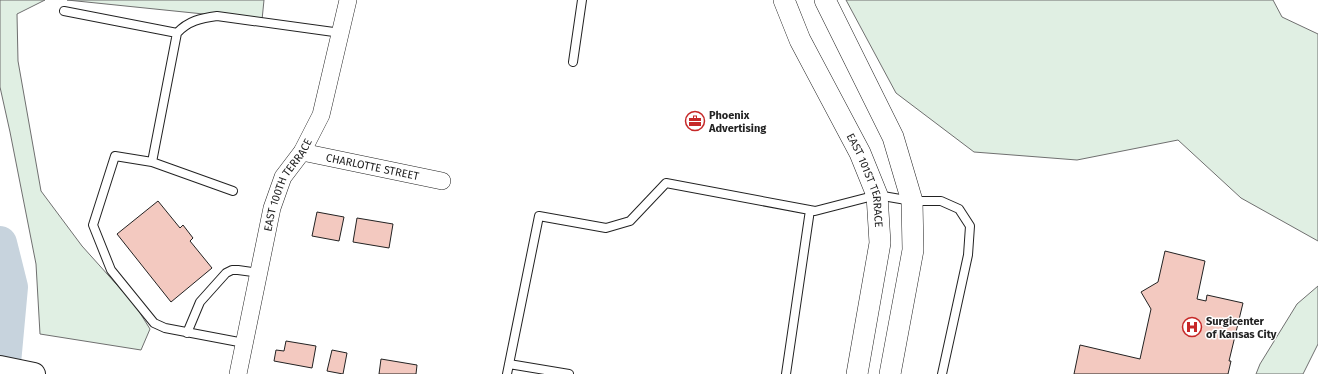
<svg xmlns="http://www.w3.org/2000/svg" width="1318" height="374" font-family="'Fira Sans',sans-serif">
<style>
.green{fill:#e0efe3;stroke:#6f6f6f}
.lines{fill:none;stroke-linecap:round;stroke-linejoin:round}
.river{stroke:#c7d3dd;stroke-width:34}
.building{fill:#f3c9c0;stroke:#222}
.service-casing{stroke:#222;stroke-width:10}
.minor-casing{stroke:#222;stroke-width:18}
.tertiary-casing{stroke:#222;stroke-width:22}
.secondary-casing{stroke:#222;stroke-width:24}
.service{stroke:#fff;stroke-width:8}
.minor{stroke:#fff;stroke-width:17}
.tertiary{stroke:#fff;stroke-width:21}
.secondary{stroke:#fff;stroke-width:22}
.labels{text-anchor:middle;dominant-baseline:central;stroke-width:3;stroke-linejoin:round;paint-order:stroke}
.poi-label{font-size:11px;font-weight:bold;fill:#222;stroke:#fff;text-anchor:start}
.street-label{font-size:11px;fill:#222;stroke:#fff}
</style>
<rect width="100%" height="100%" fill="#fff"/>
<path class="green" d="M0 0H45L17 14 18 61 41 191 82 246 135 305 150 329 141 350 40 334 36 264 10 132 0 87Z
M67 0H264L262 20Z
M846 0H1273L1282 17 1318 34V241L1241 198 1178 140 1077 160 974 152 896 93Z
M1318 286V344L1303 374H1256L1260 364 1297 304Z"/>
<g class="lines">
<path class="river" d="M0 243 11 287 3 374"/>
</g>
<path class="building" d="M158 201 180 228 183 225 193 238 190 241 212 268 171 302 117 234Z
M317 212 344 217 339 241 312 236Z
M357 218 393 224 389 248 353 242Z
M1165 251 1205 261 1197 299 1206 301 1207 295 1243 303 1229 361H1231L1228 374H1074L1080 345 1140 359 1151 309 1141 292 1158 282Z
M286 341 316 346 312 368 274 361 276 350 284 351Z
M332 350 347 353 343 374 327 371Z
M381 359 417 365 416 374H379Z"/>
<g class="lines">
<defs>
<path id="service" d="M64 11 177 33
M573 62 582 0
M152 162 233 191
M187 333 200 302 226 273 232 270H238L259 273
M244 343 165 328 154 323 111 270 93 225 115 156 152 162 177 33C188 21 201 18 217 16L341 33
M509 364 569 374
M507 374 539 216 606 228 630 221 666 183 815 211 877 195 912 201H941L959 209 970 226 968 255 942 374
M786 374 810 210"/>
<g id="minor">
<path id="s1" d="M302 152 442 181"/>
<path id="s2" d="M238 374 272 208 283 177 302 152 321 115 348 0"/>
</g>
<g id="tertiary">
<path id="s3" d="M784 0 800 40 860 153 877 195 880 243 857 374"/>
<path d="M825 0 893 137 912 201 913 250 890 374"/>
</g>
<path id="secondary" d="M0 367 34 374"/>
</defs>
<use href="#service" class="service-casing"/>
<use href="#minor" class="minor-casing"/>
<use href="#tertiary" class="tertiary-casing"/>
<use href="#secondary" class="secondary-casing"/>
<use href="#service" class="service"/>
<use href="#minor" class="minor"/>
<use href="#tertiary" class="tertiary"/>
<use href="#secondary" class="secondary"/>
</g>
<defs>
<symbol id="office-ring" viewBox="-11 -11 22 22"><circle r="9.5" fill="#fff" stroke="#c62828" stroke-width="1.5"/><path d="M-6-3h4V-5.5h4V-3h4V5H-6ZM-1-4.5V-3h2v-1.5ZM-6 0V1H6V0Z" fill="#c62828"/></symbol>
<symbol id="hospital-ring" viewBox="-11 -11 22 22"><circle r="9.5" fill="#fff" stroke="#c62828" stroke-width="1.5"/><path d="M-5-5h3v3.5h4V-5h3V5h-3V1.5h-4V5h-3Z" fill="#c62828"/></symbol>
</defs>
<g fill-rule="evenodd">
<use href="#office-ring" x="684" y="110" width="22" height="22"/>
<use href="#hospital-ring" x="1181" y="316" width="22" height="22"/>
</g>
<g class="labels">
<g class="poi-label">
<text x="709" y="115">Phoenix<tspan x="709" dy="13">Advertising</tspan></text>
<text x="1206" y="321">Surgicenter<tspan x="1206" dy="13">of Kansas City</tspan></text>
</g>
<g class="street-label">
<text stroke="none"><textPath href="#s1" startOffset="72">CHARLOTTE STREET</textPath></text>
<text stroke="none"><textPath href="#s3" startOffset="199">EAST 101ST TERRACE</textPath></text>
<text stroke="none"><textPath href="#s2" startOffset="197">EAST 100TH TERRACE</textPath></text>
</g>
</g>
</svg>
